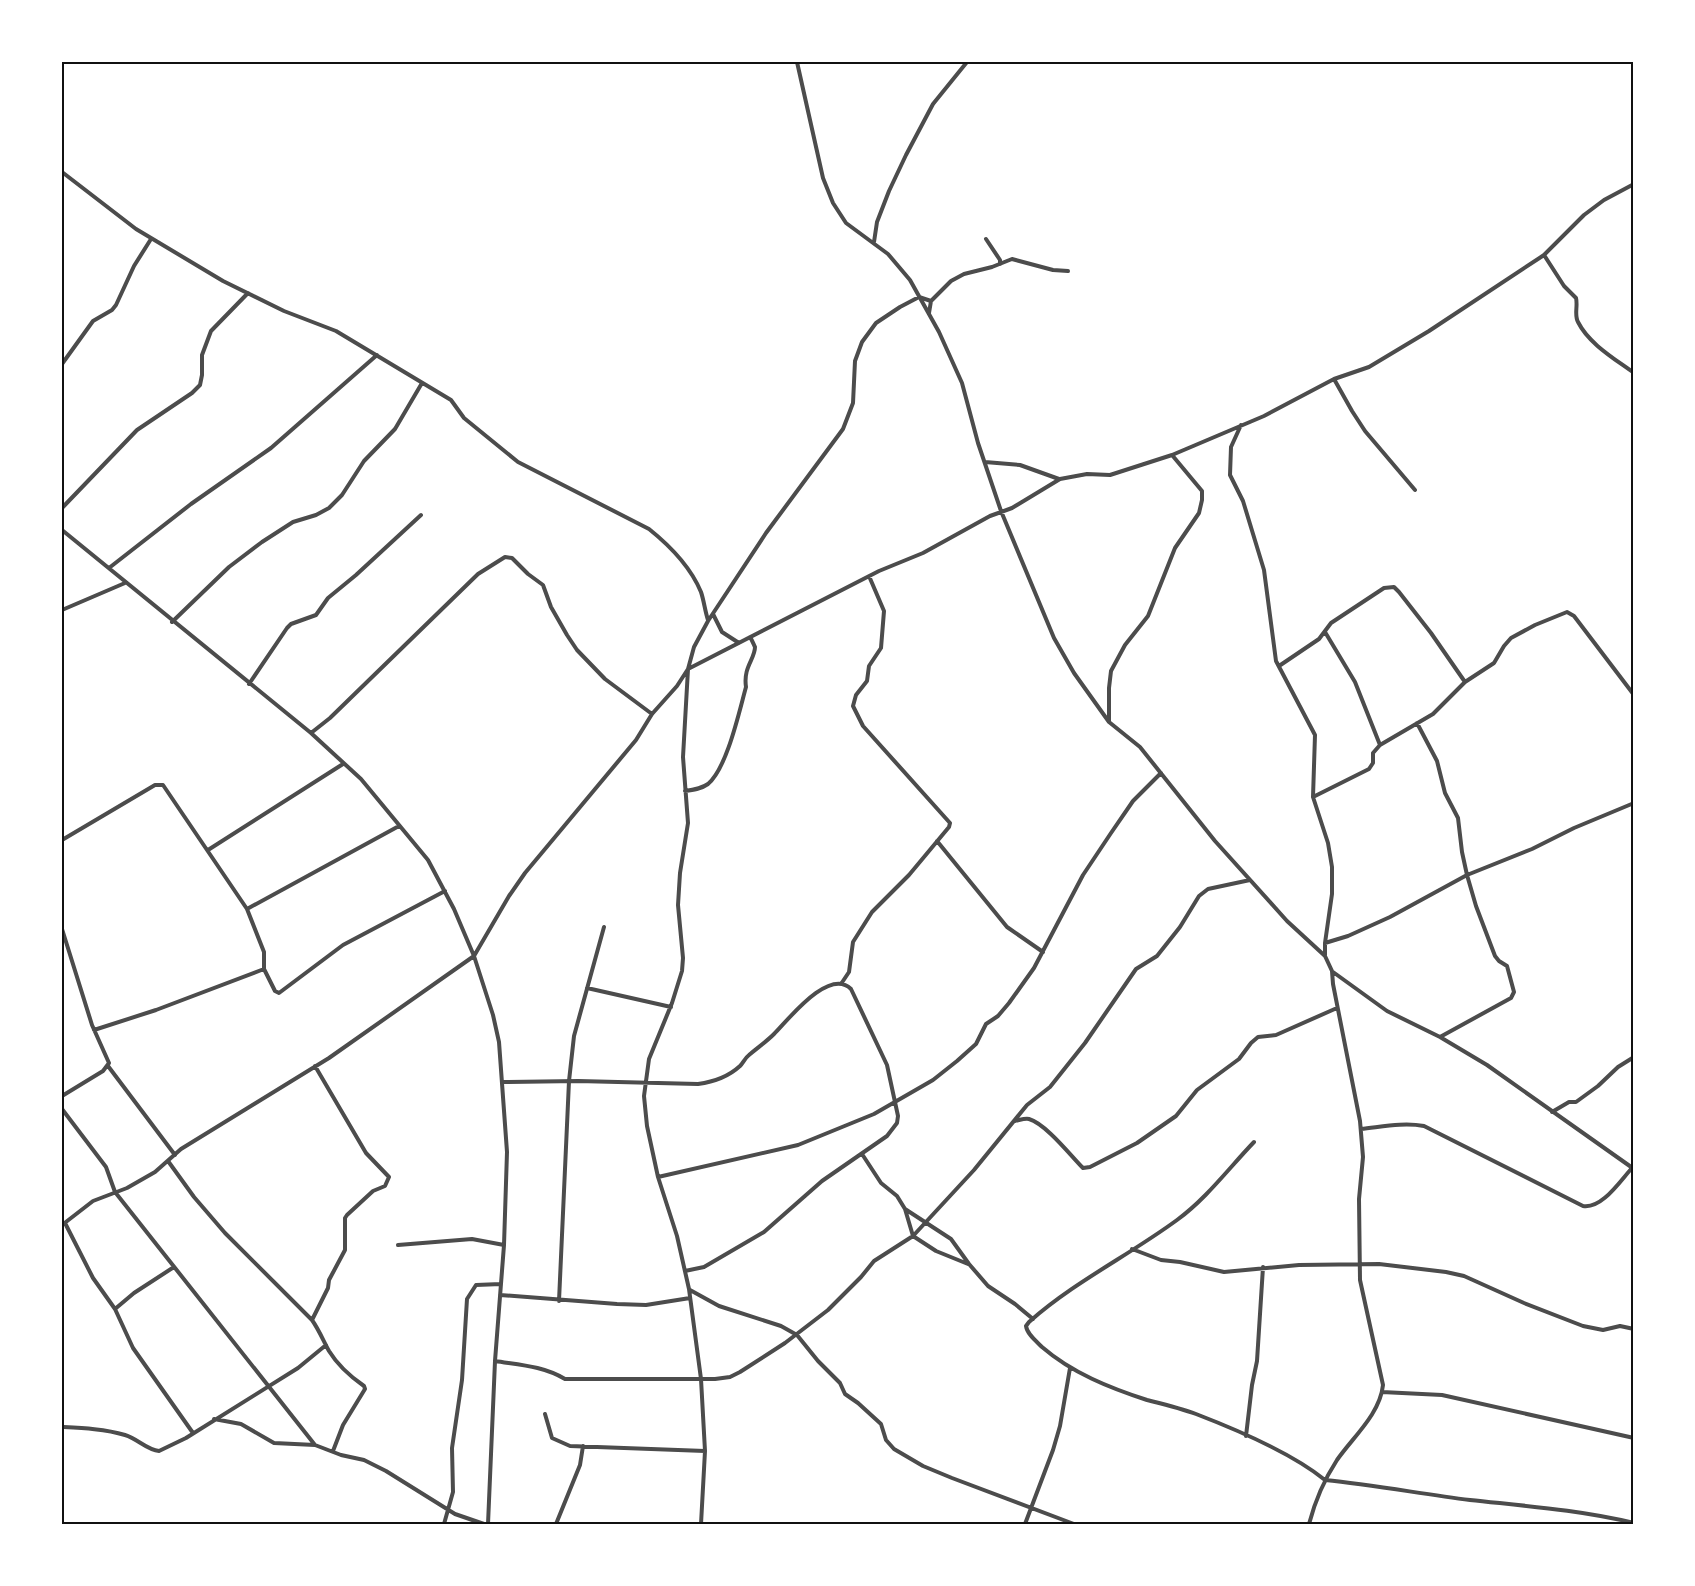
<svg xmlns="http://www.w3.org/2000/svg" width="1695" height="1586" font-family="'Times New Roman',serif">
<style>
.lines{fill:none;stroke-linecap:round;stroke-linejoin:round}
.minor{stroke:#4c4c4c;stroke-width:4}
.neatline{fill:none;stroke:#111;stroke-width:2}
</style>
<rect width="100%" height="100%" fill="#fff"/>
<g class="lines">
<path class="minor" d="M797 62 823 178 833 203 846 223 888 254 910 280 939 332 962 383 978 443 1001 511 1054 638 1074 673 1109 722 1140 747 1215 841 1287 921 1325 956 1332 971 1333 984 1360 1121 1363 1157 1359 1199 1360 1280 1383 1385C1380 1414 1353 1437 1337 1460 1324 1480 1315 1501 1309 1524
M62 172 136 229 223 281 284 311 336 331 451 400 464 418 518 462 649 529C669 545 691 568 701 592 704 601 705 611 708 620
M986 239 1000 260V264
M874 242 877 222 889 191 906 155 933 104 967 62
M1544 255 1564 286 1576 298C1578 306 1574 315 1578 322 1589 344 1615 359 1634 373
M929 313 931 301 951 281 964 274 992 267 1012 259 1053 270 1068 271
M62 364 93 321 112 310 116 305 134 266 151 239
M1334 379 1352 411 1365 431 1415 490
M1241 425 1231 447 1230 475 1243 501 1264 570 1276 661 1315 735 1313 797 1328 843 1332 867V894L1325 943V955
M985 462 1020 465 1059 479
M62 508 137 430 192 393 200 385 202 375V355L211 331 248 293
M62 530 311 733 361 779 428 860 454 909 474 956 493 1015 499 1042 507 1152 504 1245 495 1361 488 1524
M109 568 191 504 271 448 377 355
M62 610 125 583
M713 614 722 632 739 643
M172 622 229 567 262 542 293 522 316 515 329 508 342 495 364 461 395 429 422 383
M1325 632 1355 682 1380 745
M1279 666 1319 639 1331 623 1384 588 1394 587 1399 592 1431 633 1465 682
M249 684 287 628 291 624 316 615 328 598 356 575 421 515
M1109 721V688L1111 671 1125 645 1148 616 1175 548 1199 513 1202 500V491L1172 455
M1417 723 1437 761 1445 793 1458 818 1462 852 1467 875 1476 906 1495 956 1499 961 1507 966 1514 992 1511 998 1440 1037
M311 733 330 718 478 574 505 557 512 558 528 574 543 585 551 607 567 635 577 650 605 679 652 714
M685 791C693 790 701 789 708 784 727 768 739 712 746 687 743 667 755 659 755 647 754 645 751 638 750 637
M1313 797 1369 769 1373 763V753L1380 745 1433 714 1465 682 1494 663 1504 646 1511 638 1535 625 1567 612 1574 616 1634 695
M62 840 155 785H163L247 909 264 952V969L275 991 279 993 343 945 445 891
M937 841 1007 927 1043 952
M208 850 343 764
M247 909 399 826
M62 929 92 1025 109 1063 103 1071 62 1096
M1325 943 1348 936 1390 917 1467 875 1532 849 1574 828 1634 803
M1333 972 1387 1011 1440 1037 1487 1065 1634 1169
M841 984 849 972 853 942 872 912 909 875 949 827 950 823 863 726 853 706 856 695 867 681 869 666 881 648 884 611 869 576
M587 988 671 1007
M94 1030 156 1010 264 969
M108 1066 175 1155
M502 1082 578 1081 698 1084C713 1082 728 1077 740 1066 743 1063 745 1058 749 1055 757 1048 766 1042 774 1034 788 1020 829 967 851 989L887 1065 898 1116 897 1123 887 1136 822 1181 764 1232 704 1267 685 1271
M62 1109 106 1167 115 1192 315 1445
M1552 1112 1569 1102H1576L1598 1086 1618 1067 1634 1057
M1015 1121C1020 1120 1025 1118 1029 1119 1046 1124 1071 1156 1083 1168L1090 1167 1137 1143 1176 1116 1197 1090 1239 1059 1251 1043 1258 1037 1276 1035 1337 1008
M1361 1129C1381 1127 1403 1122 1424 1126L1583 1206C1602 1209 1620 1181 1632 1168
M1254 1142C1229 1168 1206 1199 1177 1220 1128 1256 1074 1282 1029 1322L1026 1326C1027 1334 1036 1341 1042 1347 1072 1373 1110 1388 1147 1400 1163 1404 1180 1408 1196 1414 1235 1429 1293 1454 1325 1480 1374 1485 1422 1494 1470 1500 1525 1506 1580 1510 1634 1523
M862 1154 881 1183 897 1196 905 1209 951 1239 969 1264 988 1286 1015 1304 1033 1319
M168 1161 194 1197 225 1233 312 1320C319 1330 323 1340 329 1351 337 1364 351 1377 364 1386L365 1389 343 1425 333 1451
M658 1177 798 1145 874 1114 933 1080 957 1061 976 1044 986 1024 998 1016 1009 1003 1034 968 1083 875 1111 833 1133 801 1161 773
M905 1209 913 1236 936 1251 968 1264
M65 1223 93 1278 115 1309 133 1348 193 1433
M62 1225 93 1201 127 1188 155 1172 181 1149 329 1058 474 956 509 896 525 873 636 740 652 714 677 686 688 669 879 571 923 553 990 516 1012 508 1060 479 1087 474 1110 475 1172 455 1264 416 1334 379 1369 367 1429 331 1544 255 1584 215 1604 200 1634 184
M398 1245 472 1239 504 1245
M1132 1249 1161 1260 1180 1262 1224 1272 1299 1265 1379 1264 1446 1272 1464 1276 1524 1303 1583 1326 1603 1330 1620 1326 1634 1329
M690 1290 719 1306 781 1326 797 1335 818 1361 840 1383 845 1394 858 1403 881 1424 886 1440 894 1449 923 1466 952 1478 1074 1524
M500 1295 617 1304 646 1305 690 1298
M559 1301 569 1081 574 1036 604 927
M115 1309 134 1293 174 1267
M312 1320 328 1288 329 1280 345 1250V1218L347 1215 373 1191 385 1186 389 1177 366 1153 315 1066
M495 1361C520 1365 543 1366 565 1379H715L730 1377 740 1372 785 1343 828 1310 861 1277 874 1261 913 1236 974 1170 1027 1105 1050 1087 1085 1043 1136 969 1157 956 1180 927 1199 896 1208 889 1250 880
M1382 1392 1442 1395 1634 1438
M545 1414 552 1438 570 1446 705 1451
M214 1419 241 1424 274 1443 315 1445 341 1455 364 1460 386 1471 455 1514 484 1524
M62 1427C82 1428 105 1429 125 1435 138 1439 147 1450 159 1451L186 1438 298 1368 326 1345
M1246 1436 1252 1385 1257 1361 1263 1267
M332 1524H341
M444 1524 453 1492 452 1448 462 1380 467 1299 476 1285 501 1284
M556 1524 580 1465 583 1446
M701 1524 705 1451 701 1379 689 1289 677 1236 658 1177 647 1126 644 1096 649 1059 672 1003 682 971 683 958 678 905 680 873 688 823 683 757 688 669 694 647 708 621 766 533 843 429 853 403 855 361 862 342 876 323 900 307 919 297 931 301
M1025 1524 1053 1450 1060 1426 1070 1368"/>
</g>
<rect width="1695" height="1586" fill="none" stroke="#ffffff" stroke-width="126"/>
<rect x="63" y="63" width="1569" height="1460" class="neatline"/>
</svg>
